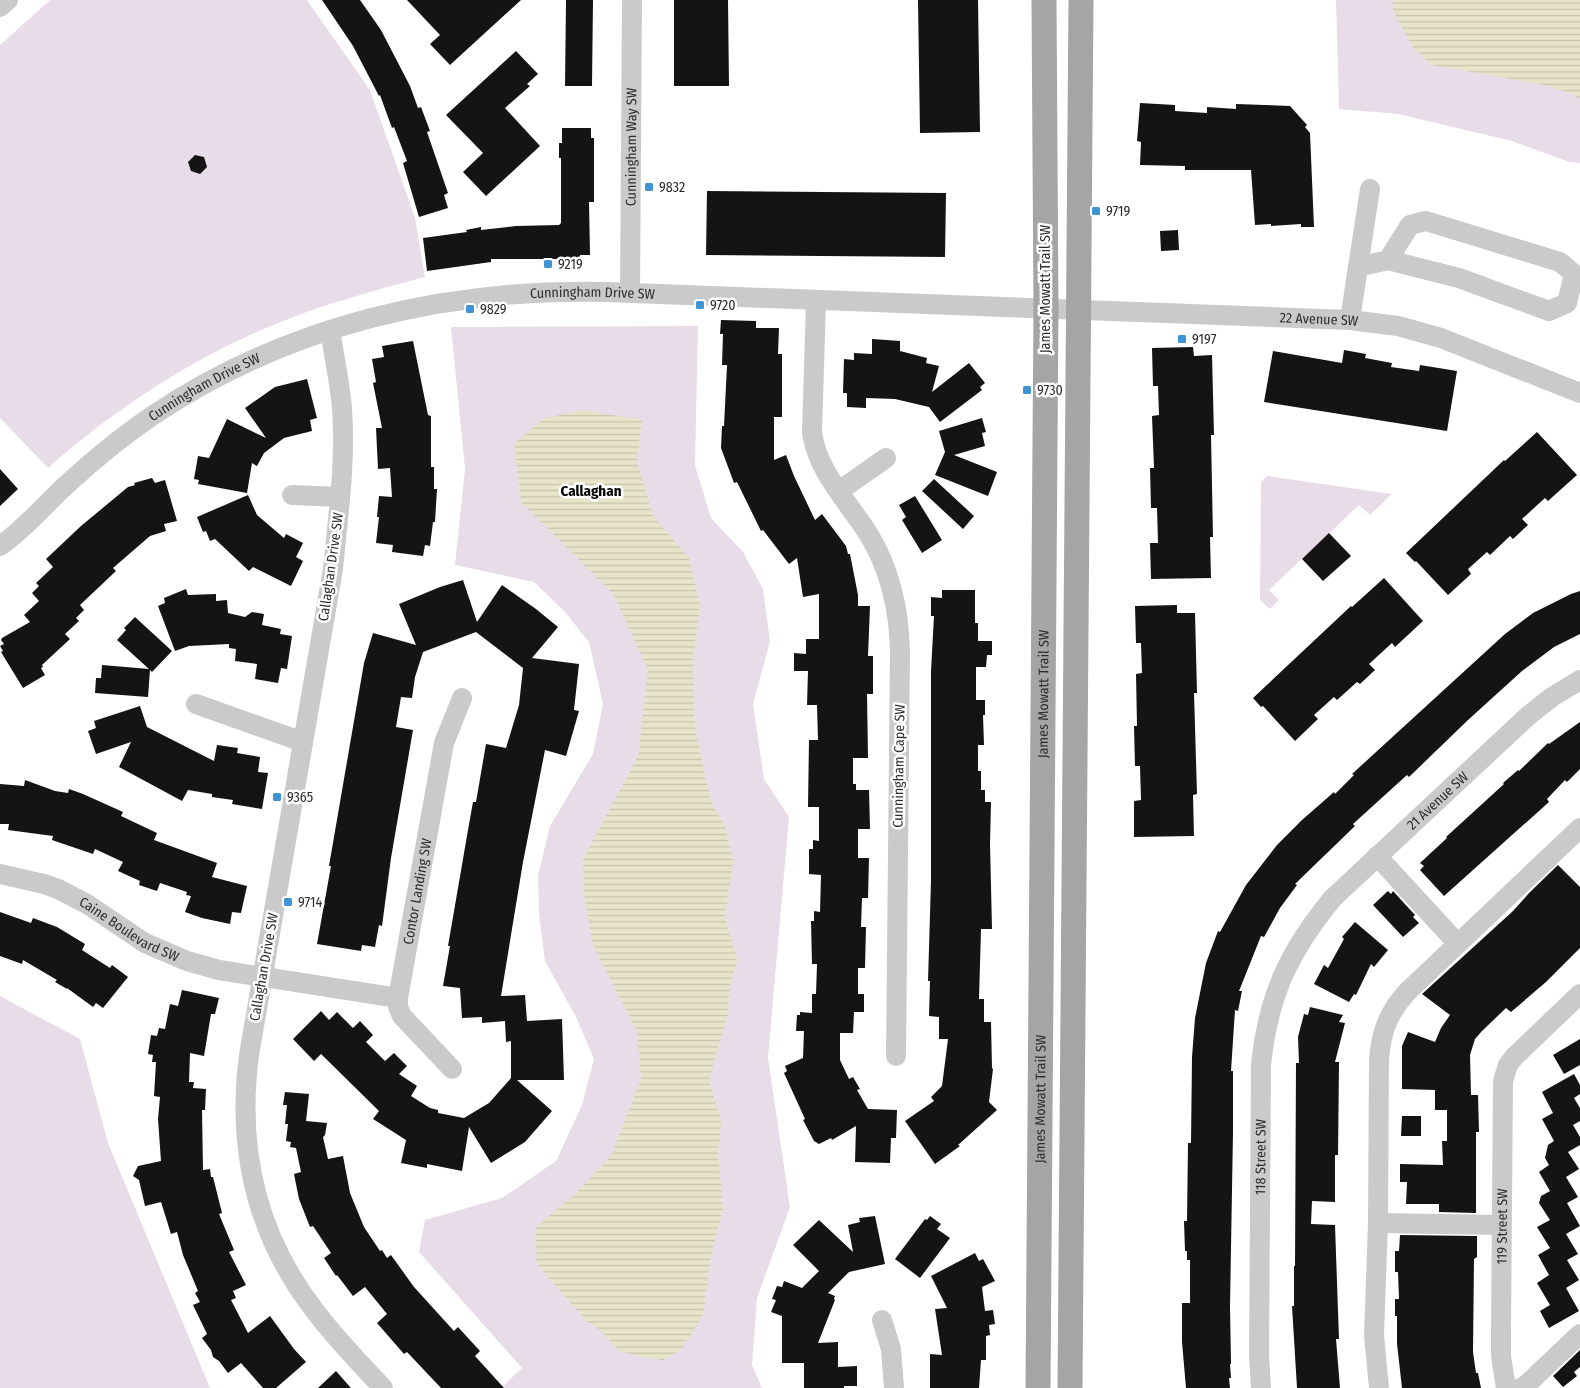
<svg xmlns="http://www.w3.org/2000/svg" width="1580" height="1388" font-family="'Fira Sans Condensed',sans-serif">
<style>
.green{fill:#e9dce9}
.water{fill:url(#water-rules)}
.building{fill:#141414}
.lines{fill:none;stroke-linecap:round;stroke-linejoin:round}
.minor{stroke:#cacaca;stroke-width:20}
.major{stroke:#a5a5a5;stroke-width:25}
.poi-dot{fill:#3f94d4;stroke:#fff;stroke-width:2}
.labels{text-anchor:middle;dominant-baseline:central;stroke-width:5;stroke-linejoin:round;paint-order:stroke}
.street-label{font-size:14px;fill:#2d2d2d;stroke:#fff}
.poi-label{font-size:14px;fill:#2d2d2d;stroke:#fff;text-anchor:start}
.neighbourhood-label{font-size:15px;font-weight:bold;fill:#000;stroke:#fff}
</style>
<defs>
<pattern id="water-rules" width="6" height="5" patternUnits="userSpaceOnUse" patternTransform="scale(1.25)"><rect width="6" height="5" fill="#e7e4c9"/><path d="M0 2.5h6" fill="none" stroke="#c6c4ad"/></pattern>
</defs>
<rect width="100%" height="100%" fill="#fff"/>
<path class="green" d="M50 0H307L370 90 415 218 425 277C380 289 335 301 291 318 201 352 120 405 48 468L0 418V45Z
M1336 0H1580V163L1569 162 1512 141 1398 114 1339 109Z
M698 326 695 465 711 518 743 552 763 589 770 641 753 704 764 779 789 817 768 1058 790 1207 757 1298 752 1365 762 1388H501L522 1368 419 1252 425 1220 502 1198 556 1161 582 1105 594 1059 576 1017 545 961 539 914 538 875 550 826 593 754 603 704 589 642 564 611 534 582 455 565 465 469 451 327Z
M1267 476 1392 494 1370 515 1359 505 1269 590 1279 600 1270 609 1260 600 1261 482Z
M0 996 80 1039 108 1143 210 1388H0Z"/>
<path class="water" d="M1393 0H1580V99L1574 95 1549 86 1432 65 1414 49 1393 11Z
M582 410 642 420 637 462 653 516 689 558 700 607 693 660 695 730 711 802 725 826 733 862 725 917 737 960 730 985 728 1013 709 1080 721 1121 718 1154 723 1209 711 1256 703 1315 681 1350 663 1360 638 1356 619 1351 600 1330 586 1321 537 1264 535 1228 574 1195 611 1156 641 1079 637 1032 593 945 584 895 583 859 638 756 648 670 613 594 521 502 514 444 543 419Z"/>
<path class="building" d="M322 0H360L381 30 410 86 418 108 421 107 430 131 427 132 448 193 444 195 448 208 419 217 403 163 407 161 394 127 392 128 380 95 379 96 353 46Z
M407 0H521L450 65 430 44 440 35Z
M566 0H593L592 86H565Z
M674 0H728L729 86H674Z
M918 0H978L980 132 920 133Z
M516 51 538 74 527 84 530 86 505 108 540 146 486 196 463 172 483 153 446 115Z
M1140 103 1175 105V111L1207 113V107L1236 109V104L1290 106 1307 125 1305 127 1310 133 1314 227H1301V224L1271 226V224L1255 225 1251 170H1185V166L1140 165 1141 142 1137 141Z
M562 128H591V138H594V202H589L590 255H580V259H491V262L427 271 423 238 467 232 466 230 481 227V230L516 226 559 225 561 223V158H559V143H562Z
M195 155 204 157 207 167 200 174 191 171 188 162Z
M707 191 946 193 945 257 706 255Z
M1178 230 1179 250 1161 251 1160 231Z
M721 320 756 321V328H779L778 354H782V417H774V460L786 455 794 476 815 520 822 514 846 546 848 554H850L858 595V606H870L868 656H873V694H867L868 758H853V784H856V790H869L870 829H858V858H869L868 898H862L861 927H866L865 968H858V994H864V1012H854L853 1033H840V1060L849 1079 853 1077 860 1089 857 1090 868 1109 897 1110 896 1138H891L890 1163 855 1162 856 1126 832 1140 831 1138 819 1144 814 1141 803 1120 805 1119 784 1073 787 1071 785 1066 803 1058 804 1031H796L797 1015H800V1012L812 1013V994H816L817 964H812L811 921H814V911L820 912 821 875 809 874V849H813V840L819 841V807H808L809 740H818L817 705H807L808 671H794V653L806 654V639H819V594L803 597 797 558 789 564 763 530 761 531 737 482 734 483 721 448 722 426H724L727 365H722L723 334H720Z
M872 339 900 341V351L927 358 926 363 939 366 932 392 969 363 985 383 980 387 982 390 940 422 929 407 895 399 866 398V408L847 407V393H843L844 359 854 360V353L872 354Z
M413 341 428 415 431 416V467H434V489H437L435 522H433L430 546 425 545 423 556 392 552 393 545 376 543 379 517H377L379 496 392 497 390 468 378 469 376 428H382L373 383 376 382 372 359 384 357 382 346Z
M1193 347 1194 356 1212 355 1214 435H1211L1213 537H1210L1211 578 1151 579 1150 543H1158L1157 508H1151L1150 468H1154L1152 416 1159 415 1158 386H1153L1152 348Z
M1344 350 1366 354 1365 358 1392 363 1391 367 1419 371 1420 365 1457 371 1447 431 1264 402 1273 351 1342 363Z
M307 379 317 418 310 420 312 431 284 438 264 453 257 466 252 463 247 493 198 484 199 480 194 479 198 456 209 458 227 419 266 438 245 408 275 387Z
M982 418 986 432 982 433 985 446 954 455 997 472 988 496 935 475 945 452 939 431Z
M1537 432 1577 475 1548 501 1545 498 1522 519 1528 525 1513 539 1510 536 1490 555 1487 552 1468 569 1471 574 1448 595 1416 561 1415 562 1406 553 1504 460 1505 461Z
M0 469 18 489 0 506Z
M152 478 155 483 165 480 177 521 164 524 166 531 150 536 113 568 116 571 80 605 84 610 76 618 79 621 65 634 70 639 42 665 43 667 41 668 45 675 23 688 1 652 3 651 0 646 4 644 1 640 2 638 30 622 24 615 39 601 32 593 39 586 36 583 53 567 46 559 81 526 128 487 135 485 134 483Z
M934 479 974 516 963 529 922 491Z
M248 495 257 515 284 538 286 534 303 543 296 557 303 561 291 586 253 567 249 571 215 539 210 541 206 531 203 532 197 517Z
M915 496 942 540 922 553 902 520 906 517 899 505Z
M1329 533 1351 556 1323 581 1302 559Z
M1384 578 1423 621 1395 647 1392 643 1369 664 1375 670 1360 684 1357 682 1337 700 1334 697 1314 715 1318 719 1295 741 1263 706 1261 707 1253 698 1351 606 1352 607Z
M463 580 477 622 502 585 536 609 558 627 532 658 579 664 574 710 579 711 566 756 545 750 523 862 501 996 525 995 527 1021 562 1019 564 1080H517L552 1111 525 1142 491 1163 469 1127 462 1171 427 1164V1168L401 1163 406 1140 373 1119 379 1111 321 1054 314 1061 293 1039 321 1011 329 1020 337 1012 353 1028 360 1021 373 1035 366 1042 385 1061 394 1053 407 1066 399 1074 417 1086 411 1096 430 1108 438 1110V1113L464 1118 489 1103 511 1078V1041L506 1042 505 1021 482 1023V1017L462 1018 460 988 443 986 450 946H448L468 830 473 802H476L486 744 506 748 519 705 523 668 476 632 423 652 415 677 412 698 401 697 396 727 413 730 391 858 382 926 379 925 375 947 362 945 361 951 317 944 331 866H329L364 663 373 633 416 645 399 604 440 587Z
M186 589 188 595 216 594V601L227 600 228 613 245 617 252 612 264 614 262 625 281 629 280 634 292 636 287 669 281 668 278 683 255 679 257 664 235 661 236 649 229 648V644L189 646 175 651 158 606 165 603 164 598Z
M942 590H975V623H978V641H992V655H987L986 667H976V700H985V715H983L984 745H978V771H981V790H985V802H991L990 844 992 929H981L979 999H984V1022H991L992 1068 993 1069 989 1102 997 1110 958 1145 960 1146 935 1164 905 1121 934 1101 931 1097 942 1086 948 1039H939V1017L929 1016 930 981H928L931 881V671L934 616H931V597L942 598Z
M1580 591V634L1554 647 1522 671 1468 720 1409 777 1407 775 1353 824 1355 826 1295 884 1297 885 1280 908 1264 937 1261 936 1239 991H1242L1238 1011 1235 1010 1231 1071H1233V1132L1230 1306 1231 1364H1230L1231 1378H1229L1230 1388H1186L1182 1342V1303H1190V1260H1187V1251H1185L1184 1221H1187L1188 1143H1191L1192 1057 1195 1018 1206 963 1218 931 1220 932 1246 885 1277 845 1302 820 1334 792 1335 794 1354 775 1352 774 1505 634 1533 613 1571 594Z
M1177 605V613H1195L1197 693H1194L1197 794 1193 795 1194 836 1134 837V801L1141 800 1140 766H1135L1134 726H1137L1136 674 1142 673 1141 643H1136L1135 606Z
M135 617 172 651 152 672 150 670 148 697 95 693 96 678H101L102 665 149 669 117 640 126 630 124 628Z
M140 706 147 727 214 761 217 745 238 748 237 753 260 757 258 772 268 773 262 809 232 804 233 800 212 797V794L188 790 182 801 119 767 131 742 96 754 88 731 96 728 94 721Z
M1580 722V769L1567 782 1565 780 1547 799 1549 802 1444 896 1420 870 1424 866 1420 863 1447 838 1446 837 1504 784 1503 783 1518 770 1519 771 1548 743 1549 744Z
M25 780 55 791 68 793 69 789 83 794 123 812 121 816 157 833 154 840 217 863 212 877 247 886 241 913 232 912 230 924 202 918 185 912 191 896 186 895 187 892 160 883 157 891 139 885 140 881 118 871 123 862 95 849 93 854 52 840 53 836 8 830 9 824H0V784L24 786Z
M1558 865 1580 887V948L1546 982 1511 1012 1506 1008 1482 1031 1475 1039 1470 1055 1471 1095H1478L1479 1132H1476V1213L1439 1212V1204H1406L1407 1182H1400V1164L1443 1165 1442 1141H1447V1110H1435V1090L1402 1089V1046L1408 1032 1435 1042 1441 1028 1450 1015 1422 994 1513 911 1529 893Z
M1388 891 1391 894 1393 891 1415 915 1413 917 1419 923 1403 937 1373 905Z
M0 912 31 923 33 918 57 927 85 944 82 950 110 968 112 965 128 977 103 1008 96 1003 93 1007 67 988V989L55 982 57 980 23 960 22 964 0 956Z
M1355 922 1388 950 1374 967 1371 964 1356 995 1354 994 1349 1002 1314 984 1324 965 1328 968 1344 939 1342 937Z
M182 990 219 998 215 1014H211L204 1056 190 1053 189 1082H194L193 1088 206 1089 205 1110H202L203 1170 210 1169 211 1177H213L222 1213 219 1214 234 1250 229 1252 246 1285 233 1291 236 1298 231 1300 248 1333 270 1316 294 1349 306 1362 276 1388H263L241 1363 228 1373 219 1361 213 1357 211 1350 202 1338 207 1334 193 1305 200 1302 195 1293 198 1291 183 1255 177 1232 171 1234 161 1202 145 1206 139 1180 133 1176 138 1166 161 1161 158 1119 160 1097 154 1096 156 1062H152L153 1055 148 1054 151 1035 157 1036 159 1028 165 1029 170 1004 178 1006Z
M1310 1007 1343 1015 1339 1022 1345 1023 1335 1062H1339L1338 1155H1335V1202L1312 1201 1311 1224 1335 1225 1339 1339H1336L1340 1388H1297L1292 1306H1294V1266H1295L1296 1063H1299L1298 1037 1304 1014 1308 1015Z
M1580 1039V1065L1564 1074 1553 1055Z
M1574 1074 1580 1085V1094L1574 1098 1580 1108V1121L1573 1125 1580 1137V1145L1568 1152 1579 1169 1566 1177 1578 1197 1567 1203 1580 1226 1566 1234 1578 1254 1567 1260 1579 1280 1566 1288 1579 1311 1549 1328 1540 1311 1550 1305 1537 1283 1549 1275 1538 1255 1550 1248 1537 1227 1550 1220 1539 1203 1541 1196 1550 1191 1539 1172 1549 1165 1545 1158 1548 1145 1554 1141 1542 1119 1553 1113 1542 1092Z
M285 1092 309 1094 306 1121 327 1123 325 1135 323 1137 328 1159 343 1156 350 1193 364 1227 380 1251 382 1250 387 1258 391 1255 414 1287 454 1331 458 1327 480 1351 475 1356 504 1388H441L407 1352 404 1354 377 1323 387 1314 365 1287 353 1296 337 1275 336 1276 324 1258 331 1253 313 1226 310 1227 299 1199 294 1174 301 1172 296 1148 290 1147 291 1142 286 1141 288 1124H285L287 1105H283Z
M1402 1116H1421V1136H1401Z
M875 1216 885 1264 849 1272 828 1293 835 1296 834 1299 835 1300 818 1343 838 1342V1367L857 1366V1386H844V1388H804V1363H782V1316L771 1312 776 1300 772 1299 777 1286 782 1287 784 1281 802 1288 819 1271 793 1245 819 1220 853 1252 848 1225 860 1222 859 1218Z
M930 1216 941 1224 937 1229 950 1238 920 1278 895 1259 925 1219 927 1220Z
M1400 1235 1477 1236V1257L1474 1259 1473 1352 1476 1373H1478L1481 1388H1402L1397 1344V1316H1395V1299H1399L1398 1272H1395V1251H1399Z
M975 1253 979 1261 983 1259 995 1281 982 1287 985 1311 993 1310 995 1324 989 1325 990 1335 986 1336V1360H981L979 1388H930V1354L942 1355 935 1309 947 1308 931 1276Z
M1580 1350V1367L1574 1372 1577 1376 1563 1387 1553 1376Z
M336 1371 351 1388H318Z"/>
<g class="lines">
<g class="minor">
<path d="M0 7 8 0"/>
<path d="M1358 267 1370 189"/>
<path id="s1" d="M630 293 632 0"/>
<path d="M816 301 812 433C818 473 848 501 869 535 891 571 899 609 900 651L896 1056"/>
<path d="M1350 320 1358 267 1388 260 1459 278 1549 311 1567 303 1574 274 1560 262 1426 221 1410 225 1388 260"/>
<path d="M330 330C334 356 340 383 342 409 346 462 338 516 333 569L249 1055C237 1147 256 1233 312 1307 333 1336 359 1362 383 1388"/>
<path d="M839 491 886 458"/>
<path d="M292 495 340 497"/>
<path id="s2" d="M0 546C23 530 43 507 64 487 91 462 121 437 152 416 287 325 446 288 607 292L1350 320 1398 326 1441 338 1580 393"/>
<path d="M196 704 303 742"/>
<path d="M1377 856 1458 944"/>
<path id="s3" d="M0 874 44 884 58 889 87 904 145 943 187 961 219 970 398 998"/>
<path id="s4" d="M452 1069 402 1016 398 1007V998L444 743 462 698"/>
<path d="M1378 1223 1501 1225"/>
<path d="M882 1320 891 1349 894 1388"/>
<path id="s5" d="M1261 1388 1259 1355 1261 1065C1268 996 1289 951 1333 898L1529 715 1552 697 1580 680"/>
<path d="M1379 1388 1374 1335 1378 1223 1379 1060C1381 1032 1388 1013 1407 992L1580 828"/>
<path id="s6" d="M1506 1388 1501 1356V1330L1503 1081 1508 1065 1514 1057 1580 994"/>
<path d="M1520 1388 1525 1386 1580 1334"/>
</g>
<g class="major">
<path id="s7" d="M1038 1388 1046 309 1044 0"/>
<path d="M1070 1388 1081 0"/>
</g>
</g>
<g class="poi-dot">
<rect x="644" y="182" width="10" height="10" rx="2.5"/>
<rect x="1091" y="206" width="10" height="10" rx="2.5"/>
<rect x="543" y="259" width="10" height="10" rx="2.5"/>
<rect x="695" y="300" width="10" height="10" rx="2.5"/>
<rect x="465" y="304" width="10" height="10" rx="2.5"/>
<rect x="1177" y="334" width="10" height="10" rx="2.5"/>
<rect x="1022" y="385" width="10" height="10" rx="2.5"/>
<rect x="272" y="792" width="10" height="10" rx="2.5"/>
<rect x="283" y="897" width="10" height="10" rx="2.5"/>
</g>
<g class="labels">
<g class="street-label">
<text stroke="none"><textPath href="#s1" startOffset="146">Cunningham Way SW</textPath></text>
<text transform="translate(1045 289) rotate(-90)">James Mowatt Trail SW</text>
<text stroke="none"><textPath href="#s2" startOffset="665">Cunningham Drive SW</textPath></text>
<text stroke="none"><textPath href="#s2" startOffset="1392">22 Avenue SW</textPath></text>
<text stroke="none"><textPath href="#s2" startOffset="260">Cunningham Drive SW</textPath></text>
<text transform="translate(331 567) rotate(-82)">Callaghan Drive SW</text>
<text stroke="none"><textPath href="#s7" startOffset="694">James Mowatt Trail SW</textPath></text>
<text transform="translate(899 766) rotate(-89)">Cunningham Cape SW</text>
<text stroke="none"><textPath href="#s5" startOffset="651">21 Avenue SW</textPath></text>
<text stroke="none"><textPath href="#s4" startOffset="200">Contor Landing SW</textPath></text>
<text stroke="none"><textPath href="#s3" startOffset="142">Caine Boulevard SW</textPath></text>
<text transform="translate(264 967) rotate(-80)">Callaghan Drive SW</text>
<text stroke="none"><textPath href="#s7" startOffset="289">James Mowatt Trail SW</textPath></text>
<text stroke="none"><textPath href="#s5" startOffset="231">118 Street SW</textPath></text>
<text stroke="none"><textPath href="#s6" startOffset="162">119 Street SW</textPath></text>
</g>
<g class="poi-label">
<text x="659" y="187">9832</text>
<text x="1106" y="211">9719</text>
<text x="558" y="264">9219</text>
<text x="710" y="305">9720</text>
<text x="480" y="309">9829</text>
<text x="1192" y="339">9197</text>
<text x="1037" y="390">9730</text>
<text x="287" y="797">9365</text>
<text x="298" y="902">9714</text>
</g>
<g class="neighbourhood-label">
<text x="591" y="491">Callaghan</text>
</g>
</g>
</svg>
